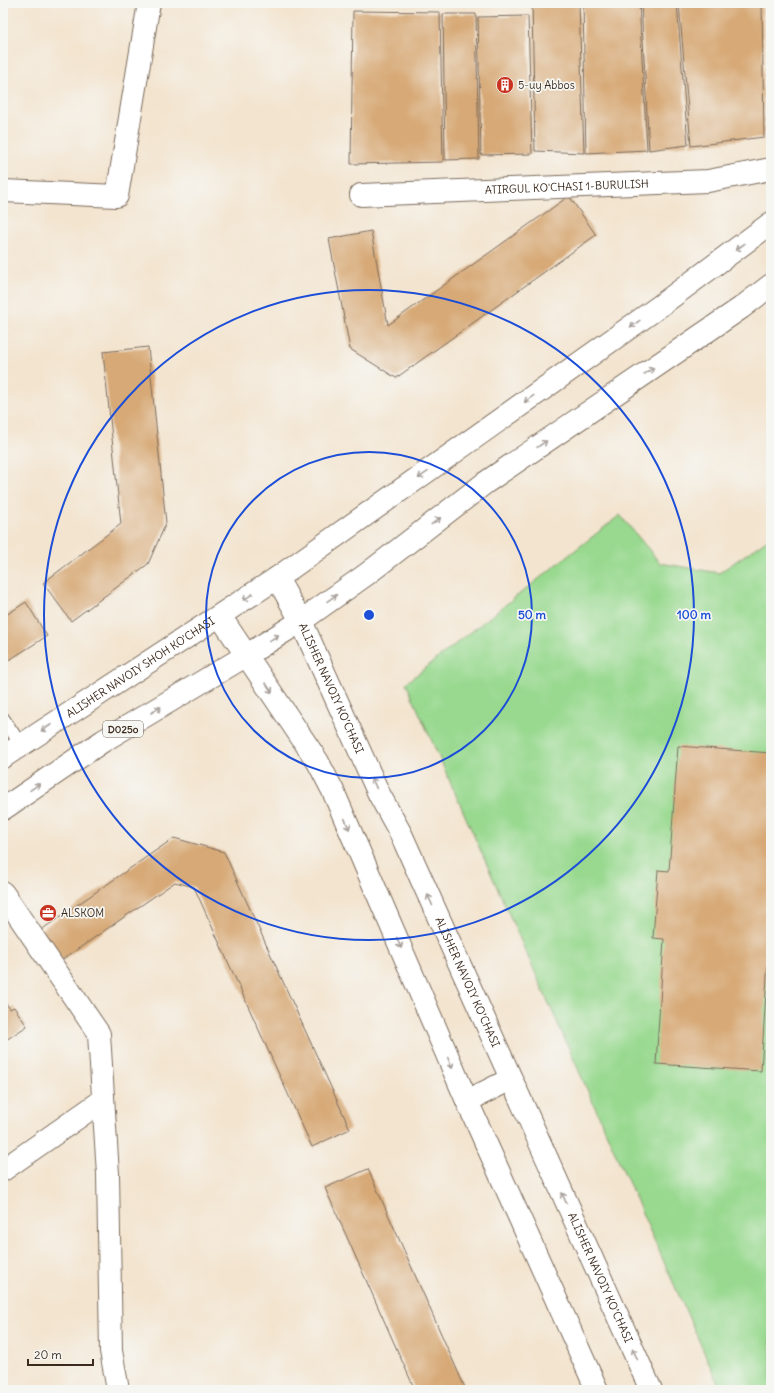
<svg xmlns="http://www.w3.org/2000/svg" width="774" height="1393" font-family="Delius,sans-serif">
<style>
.green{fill:#98d98f;stroke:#6a8256}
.building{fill:#d7a976}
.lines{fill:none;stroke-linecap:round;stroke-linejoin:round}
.service-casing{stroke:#7b6b5c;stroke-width:14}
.minor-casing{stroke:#7b6b5c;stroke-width:24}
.secondary-casing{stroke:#7b6b5c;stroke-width:24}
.primary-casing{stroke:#7b6b5c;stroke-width:24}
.service{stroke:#fff;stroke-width:12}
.minor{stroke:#fff;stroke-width:22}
.secondary{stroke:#fff;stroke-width:22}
.primary{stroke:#fff;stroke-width:22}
.oneway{stroke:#a79f9a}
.ring{fill:none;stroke:#1d4ed8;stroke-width:2}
.labels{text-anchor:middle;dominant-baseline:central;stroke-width:3.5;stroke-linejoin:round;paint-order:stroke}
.shield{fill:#f6f6f2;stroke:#73675e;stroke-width:1}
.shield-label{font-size:10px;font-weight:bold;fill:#3b2a1e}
.poi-label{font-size:11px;fill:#3b2a1e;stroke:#f6f6f2;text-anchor:start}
.street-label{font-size:11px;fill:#3b2a1e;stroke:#f6f6f2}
.centre{fill:#1d4ed8;stroke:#f6f6f2;stroke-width:2}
.ring-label{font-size:12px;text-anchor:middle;font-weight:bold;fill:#1d4ed8;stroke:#f6f6f2;stroke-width:3.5;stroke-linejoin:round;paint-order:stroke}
</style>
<rect width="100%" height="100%" fill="#f6f6f2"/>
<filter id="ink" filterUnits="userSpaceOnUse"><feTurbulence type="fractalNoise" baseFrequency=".025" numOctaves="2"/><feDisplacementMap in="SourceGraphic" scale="8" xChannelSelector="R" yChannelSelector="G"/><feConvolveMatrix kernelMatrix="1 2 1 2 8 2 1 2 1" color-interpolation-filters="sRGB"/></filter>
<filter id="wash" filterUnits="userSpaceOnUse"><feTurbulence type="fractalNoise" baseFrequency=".012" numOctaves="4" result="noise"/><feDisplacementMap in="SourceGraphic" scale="16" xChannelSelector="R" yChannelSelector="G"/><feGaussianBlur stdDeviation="0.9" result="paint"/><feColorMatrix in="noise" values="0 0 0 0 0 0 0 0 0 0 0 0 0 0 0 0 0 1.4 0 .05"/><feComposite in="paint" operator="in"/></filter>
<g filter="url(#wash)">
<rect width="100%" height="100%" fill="#f3e4cf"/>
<path class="green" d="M620 515 660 563 719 573 771 537V1390H721L406 683Z"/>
<g id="blocks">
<path class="building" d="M532 3H579L584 153 535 151Z
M583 3H639L647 150 586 153Z
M641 3H677L688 145 649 150Z
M679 3H762L764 137 691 146Z
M353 11 440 12 443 162 351 164Z
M443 14H476L479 159 445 160Z
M528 16 532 154 481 155 478 17Z
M569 196 596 235 396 378 350 349 329 239 371 231 388 325Z
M148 347 166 523 148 564 71 621 43 583 121 524 103 352Z
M26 602 47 636 6 662 3 657V617Z
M678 746 771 753V945H769L761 1071 656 1064 664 939 653 938 658 870 669 871Z
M174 838 224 852 350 1129 312 1147 194 887 175 882 59 962 38 932Z
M3 999 10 1009 14 1007 27 1026 3 1042Z
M368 1169 466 1390H415L325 1188Z"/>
</g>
</g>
<g filter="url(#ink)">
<use href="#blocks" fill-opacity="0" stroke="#7b6b5c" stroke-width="1"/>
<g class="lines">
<defs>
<path id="service" d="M3 718 21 745"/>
<g id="minor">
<path d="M3 191 117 196 149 3"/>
<path id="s1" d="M361 195 708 181 771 169"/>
<path d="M3 893 99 1034 108 1174 111 1351 118 1390"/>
<path d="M3 1170 103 1100"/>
</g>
<g id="secondary">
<path id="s2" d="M277 578 301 621 379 794 401 834 651 1390"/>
<path d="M220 616 318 762 333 791 467 1101 597 1390"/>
<path d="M467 1101 511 1079"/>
</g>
<g id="primary">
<path id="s3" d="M3 757 277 578 657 308 771 223"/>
<path d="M3 809 103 741 247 655 301 621 367 574 485 483 741 308 771 285"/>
</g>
</defs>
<use href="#service" class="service-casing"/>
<use href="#minor" class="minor-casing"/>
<use href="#secondary" class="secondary-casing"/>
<use href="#primary" class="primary-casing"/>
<use href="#service" class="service"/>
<use href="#minor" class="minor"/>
<use href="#secondary" class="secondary"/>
<use href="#primary" class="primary"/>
</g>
<defs><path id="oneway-shaft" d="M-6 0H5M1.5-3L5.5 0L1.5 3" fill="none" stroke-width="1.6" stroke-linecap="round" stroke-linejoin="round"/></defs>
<g class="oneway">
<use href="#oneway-shaft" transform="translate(740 247) rotate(143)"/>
<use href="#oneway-shaft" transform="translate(635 324) rotate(144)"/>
<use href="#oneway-shaft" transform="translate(649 371) rotate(-34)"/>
<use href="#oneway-shaft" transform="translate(529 399) rotate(144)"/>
<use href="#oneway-shaft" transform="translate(542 444) rotate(-34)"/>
<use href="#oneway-shaft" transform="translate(423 475) rotate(145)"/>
<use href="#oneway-shaft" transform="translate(436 521) rotate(-37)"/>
<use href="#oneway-shaft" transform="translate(248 597) rotate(146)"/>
<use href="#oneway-shaft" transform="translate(332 598) rotate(-35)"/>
<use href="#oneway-shaft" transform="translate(274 638) rotate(-33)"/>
<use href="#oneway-shaft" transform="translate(269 688) rotate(56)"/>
<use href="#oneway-shaft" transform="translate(156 710) rotate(-31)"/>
<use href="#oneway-shaft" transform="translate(46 728) rotate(147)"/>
<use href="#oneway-shaft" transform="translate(374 783) rotate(-114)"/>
<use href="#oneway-shaft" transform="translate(35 787) rotate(-34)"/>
<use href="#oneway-shaft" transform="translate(347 824) rotate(67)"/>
<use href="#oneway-shaft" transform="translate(430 900) rotate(-114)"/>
<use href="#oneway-shaft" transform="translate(399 943) rotate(67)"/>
<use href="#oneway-shaft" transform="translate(450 1063) rotate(67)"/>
<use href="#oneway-shaft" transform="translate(564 1198) rotate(-114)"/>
<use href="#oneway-shaft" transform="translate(635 1354) rotate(-114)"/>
</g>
</g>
<g class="ring">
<circle cx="369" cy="615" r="163"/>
<circle cx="369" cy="615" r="325"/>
</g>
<defs>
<symbol id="building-disc" viewBox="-11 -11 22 22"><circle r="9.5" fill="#c8321e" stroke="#f6f6f2"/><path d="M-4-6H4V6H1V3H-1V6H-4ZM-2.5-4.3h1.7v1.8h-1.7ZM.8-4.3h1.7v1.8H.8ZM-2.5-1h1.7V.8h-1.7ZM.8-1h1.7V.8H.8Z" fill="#fff"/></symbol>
<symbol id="office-disc" viewBox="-11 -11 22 22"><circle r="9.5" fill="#c8321e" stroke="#f6f6f2"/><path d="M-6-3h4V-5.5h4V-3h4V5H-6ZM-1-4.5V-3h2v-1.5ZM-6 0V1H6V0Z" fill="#fff"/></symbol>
</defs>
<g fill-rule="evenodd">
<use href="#building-disc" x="495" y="75" width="20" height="20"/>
<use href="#office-disc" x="38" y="903" width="20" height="20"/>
</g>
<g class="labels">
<rect class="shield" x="103" y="721" width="40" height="16" rx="3"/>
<g class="shield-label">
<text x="123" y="729">D025o</text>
</g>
<g class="poi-label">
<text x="518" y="85">5-uy Abbos</text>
<text x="61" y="913">ALSKOM</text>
</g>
<g class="street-label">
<text stroke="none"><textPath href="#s1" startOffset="206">ATIRGUL KO'CHASI 1-BURULISH</textPath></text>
<text stroke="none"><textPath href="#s3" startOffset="164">ALISHER NAVOIY SHOH KO'CHASI</textPath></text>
<text stroke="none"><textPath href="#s2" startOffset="123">ALISHER NAVOIY KO’CHASI</textPath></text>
<text stroke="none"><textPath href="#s2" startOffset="447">ALISHER NAVOIY KO’CHASI</textPath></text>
<text stroke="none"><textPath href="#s2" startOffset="771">ALISHER NAVOIY KO’CHASI</textPath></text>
</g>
</g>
<circle cx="369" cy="615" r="6" class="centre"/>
<g class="ring-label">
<text x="532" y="619">50 m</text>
<text x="694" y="619">100 m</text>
</g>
<rect width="774" height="1393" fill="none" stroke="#f6f6f2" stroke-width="16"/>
<path d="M28 1359v6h65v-6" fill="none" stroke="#3b2a1e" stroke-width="2"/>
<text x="34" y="1359" font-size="12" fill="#3b2a1e" stroke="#f6f6f2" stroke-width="3" paint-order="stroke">20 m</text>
</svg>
